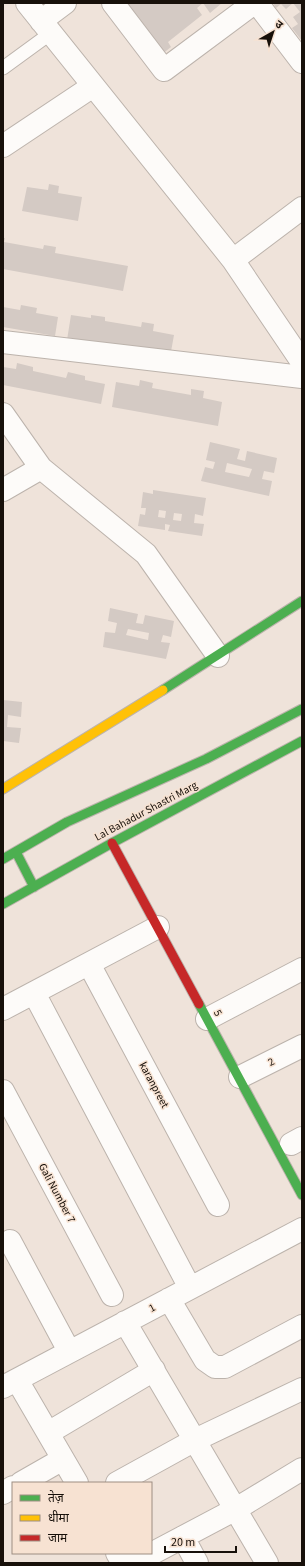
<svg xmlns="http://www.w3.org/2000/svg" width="305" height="1566" font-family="'Source Sans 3','Noto Sans Devanagari',sans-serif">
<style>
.building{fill:#d4cac4;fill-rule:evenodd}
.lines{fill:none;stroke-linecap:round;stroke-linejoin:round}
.lane-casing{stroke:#bcb3ac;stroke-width:15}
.street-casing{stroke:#bcb3ac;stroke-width:24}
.fast-casing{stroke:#bcb3ac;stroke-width:11}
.slow-casing{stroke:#bcb3ac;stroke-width:11}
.jam-casing{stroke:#bcb3ac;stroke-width:11}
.lane{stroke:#fdfbf9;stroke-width:13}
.street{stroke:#fdfbf9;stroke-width:22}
.fast{stroke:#4caf50;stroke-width:9}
.slow{stroke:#ffc107;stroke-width:9}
.jam{stroke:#c62828;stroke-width:9}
.labels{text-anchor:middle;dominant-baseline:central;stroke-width:3;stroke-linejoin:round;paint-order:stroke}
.street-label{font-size:11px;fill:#17100a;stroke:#f7e2d2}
</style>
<rect width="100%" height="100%" fill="#efe3da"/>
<path class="building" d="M123 3H203L197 8 202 15 168 42 171 47 161 55Z
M203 3H222L210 13Z
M273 3H302V41L292 28 298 24 293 17 300 12 293 3 286 9 281 4 276 8Z
M49 184 59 186 58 193 82 197 78 221 22 211 27 187 48 190Z
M3 238H5L4 242 43 249 44 245 56 247 55 253 128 266 123 291 3 269Z
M21 305 37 308 36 313 58 317 55 336 3 327V307L20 310Z
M71 315 91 318V315L105 317V321L141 327 142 322 154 324 153 331 174 335 170 357 67 340Z
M17 363 33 367V371L66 378 68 372 85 376V380L105 384 101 404 3 385V367L16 369Z
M140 380 153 383 152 388 191 395V389L204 391 203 398 222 402 218 426 112 407 116 382 139 386Z
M210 442 240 449 237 459 245 461 247 451 277 458 274 473 264 471 262 479 272 481 269 496 201 481 205 467 213 469 215 462 206 460ZM227 463 252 469 249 477 225 472Z
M153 490 206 498 203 516 195 514 194 523 204 524 202 536 168 531 170 525 165 524V530L138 526 140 514 145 515 146 508H141L143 492 153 494ZM159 510 166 511 165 518 158 517ZM174 513 182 514 181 521 173 520Z
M110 608 138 614 136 623 143 624 145 615 174 621 171 637 163 635 161 642 170 643 166 659 103 647 105 632 115 633 117 623 108 621ZM128 629 149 633 148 640 126 635Z
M3 700 22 702 21 717 8 715 7 727 21 728 19 743 3 741Z"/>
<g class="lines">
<defs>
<path id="lane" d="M3 68 51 33"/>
<path id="street" d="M27 3 233 260
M113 3 164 70 254 3
M257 3 302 62
M41 21 65 3
M3 146 93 86
M302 208 233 260 302 362
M3 342 302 377
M3 414 41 468 146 554 218 656
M3 490 41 468
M89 964 218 1205
M34 993 190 1288
M3 1009 158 927
M207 1019 302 969
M240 1077 302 1046
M3 1091 112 1295
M291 1144 302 1138
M10 1241 69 1351
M169 1299 205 1360 215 1367H225L302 1326
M125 1322 267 1563
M17 1380 77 1483
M3 1387 302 1229
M48 1433 154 1370
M21 1483 63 1459
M117 1483 195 1440 302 1389
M3 1493 13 1487
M183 1537 197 1563
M117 1553 123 1563
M134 1563 236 1509 302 1469"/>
<path id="fast" d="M163 690 302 601
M16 852 34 887
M3 859 67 822 206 759 302 709
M3 904 112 843 302 741
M199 1004 302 1195"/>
<path id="slow" d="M3 789 163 690"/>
<path id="jam" d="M112 843 199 1004"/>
</defs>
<use href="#lane" class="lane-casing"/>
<use href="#street" class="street-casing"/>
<use href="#fast" class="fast-casing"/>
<use href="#slow" class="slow-casing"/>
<use href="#jam" class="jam-casing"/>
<use href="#lane" class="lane"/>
<use href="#street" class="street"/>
<use href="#fast" class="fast"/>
<use href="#slow" class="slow"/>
<use href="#jam" class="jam"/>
</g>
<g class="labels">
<g class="street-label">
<text transform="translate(146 811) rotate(-28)">Lal Bahadur Shastri Marg</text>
<text transform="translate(218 1013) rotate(61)">5</text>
<text transform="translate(271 1062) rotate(-27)">2</text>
<text transform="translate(154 1085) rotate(62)">karanpreet</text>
<text transform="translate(57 1193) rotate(62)">Gali Number 7</text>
<text transform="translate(152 1308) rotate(-28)">1</text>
</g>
</g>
<rect width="305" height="1566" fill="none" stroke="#17100a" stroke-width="8"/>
<rect x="12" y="1482" width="140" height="72" fill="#f7e2d2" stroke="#9d8e82"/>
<rect x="20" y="1495" width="20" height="6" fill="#4caf50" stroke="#9d8e82"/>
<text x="48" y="1502" font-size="12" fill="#17100a">तेज़</text>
<rect x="20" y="1515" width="20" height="6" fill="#ffc107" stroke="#9d8e82"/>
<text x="48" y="1522" font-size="12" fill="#17100a">धीमा</text>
<rect x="20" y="1535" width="20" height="6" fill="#c62828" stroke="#9d8e82"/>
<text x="48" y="1542" font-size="12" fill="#17100a">जाम</text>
<g transform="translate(273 32) rotate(39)" stroke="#f7e2d2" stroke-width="3" paint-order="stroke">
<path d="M0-3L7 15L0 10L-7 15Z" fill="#17100a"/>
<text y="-6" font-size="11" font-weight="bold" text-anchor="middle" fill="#17100a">उ</text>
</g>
<path d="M165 1546v6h71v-6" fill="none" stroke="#17100a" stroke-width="2"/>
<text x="171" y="1546" font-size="12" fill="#17100a" stroke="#f7e2d2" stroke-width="3" paint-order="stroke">20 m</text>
</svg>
